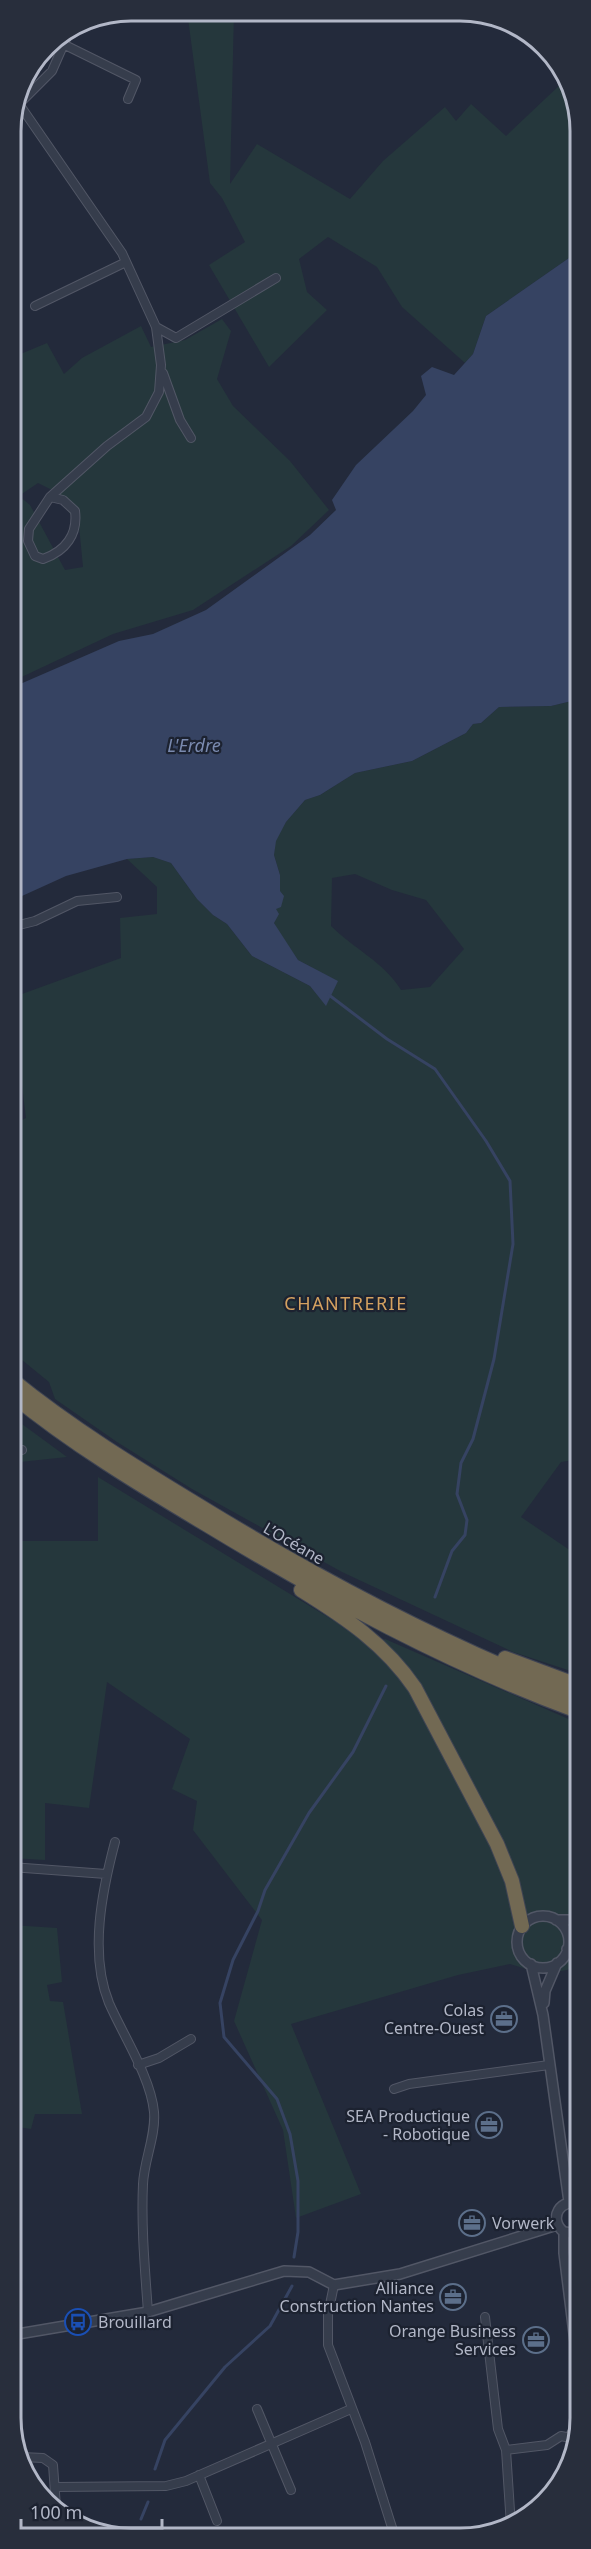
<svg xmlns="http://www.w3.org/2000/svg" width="591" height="2549" font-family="'Noto Sans',sans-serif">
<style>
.green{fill:#25373c;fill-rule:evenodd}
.water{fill:#364362}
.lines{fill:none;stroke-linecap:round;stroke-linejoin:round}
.stream{stroke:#364362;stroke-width:3}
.minor-casing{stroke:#525766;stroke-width:10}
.tertiary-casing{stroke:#525766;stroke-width:12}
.motorway-casing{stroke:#3f4453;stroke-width:16}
.minor{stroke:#363d4c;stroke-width:8}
.tertiary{stroke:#363d4c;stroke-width:9}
.motorway{stroke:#726953;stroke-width:14}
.labels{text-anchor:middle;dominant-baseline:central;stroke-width:4.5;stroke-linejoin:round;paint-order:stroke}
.street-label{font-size:16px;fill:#b2b7c7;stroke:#1c2230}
.poi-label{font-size:16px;fill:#b2b7c7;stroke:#1c2230;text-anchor:end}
.water-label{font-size:18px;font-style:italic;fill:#7a8aaf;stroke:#1c2230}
.neighbourhood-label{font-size:18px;letter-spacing:1.5px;fill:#d4a160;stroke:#1c2230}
.rim{fill:none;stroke:#b2b7c7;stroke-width:3}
</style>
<rect width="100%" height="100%" fill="#232a3b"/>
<path class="green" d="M187 11H234L230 184 257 144 350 199 383 161 445 107 456 121 471 104 506 136 563 82 579 115V251L486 316 473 354 465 363 402 307 377 267 328 237 299 259 307 292 327 310 269 367 209 265 245 242 222 198 210 183Z
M222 319 231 331 217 379 233 406 290 461 329 510 291 546 193 610 113 634 11 682V358L47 343 64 374 82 358 141 326 151 347 185 340ZM38 483 52 490 79 526 83 567 65 570 30 505 19 496Z
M580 699V1459L561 1462 521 1517 580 1557 577 1577 580 1579V1674L513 1652 342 1572 192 1489 117 1442 55 1399 49 1382 11 1351V1199L22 1120 26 1118 11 998 121 958 120 918 157 914V887L127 859 153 857 171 863 197 899 213 915 227 924 252 956 310 986 326 1005 337 981 298 960 278 931 274 923 280 875 274 855 275 841 286 822 305 800 320 795 355 773 412 761 466 733 473 724 481 723 499 707 551 706ZM355 874 392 890 426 900 464 949 430 987 401 990C385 963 353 948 331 926L332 878Z
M11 1416 67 1457 20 1462 22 1541H98V1477L336 1622 370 1647 385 1639 580 1724V1963L567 1970 543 1974 510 1964 458 1975 291 2024 361 2194 296 2218 283 2130 234 2021 262 1920 193 1830 197 1801 172 1789 190 1739 107 1682 89 1808 45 1803V1860L11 1858Z
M11 1925 57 1928 62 1982 47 1985 50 2001 63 2002 82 2114H35L31 2129 11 2126Z"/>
<path class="water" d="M579 251 580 699 551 706 499 707 481 723 473 724 466 733 412 761 355 773 320 795 305 800 286 822 276 841 274 855 280 875V891L284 896 281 907 276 909 279 914 274 923 298 960 338 981 326 1006 310 986 252 956 227 924 213 915 197 899 171 863 153 857 127 859 66 876 11 901V688L119 641 153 634 206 610 310 535 336 510 332 500 356 465 413 411 426 395 421 376 432 367 454 375 473 354 486 316Z"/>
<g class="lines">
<path class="stream" d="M329 995 387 1039 435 1069 486 1141 510 1181 513 1244 494 1359 473 1439 461 1463 457 1494 467 1520 465 1535 452 1551 435 1597
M294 2257 298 2232V2181L290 2134 277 2099 224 2037 220 2003 233 1960 258 1911 265 1890 309 1813 353 1752 386 1686
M155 2469 165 2440 225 2367 270 2326 292 2286
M141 2519 148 2502"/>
<defs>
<path id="minor" d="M65 45 136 80 128 99
M17 101 122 253 156 327 176 338 276 278
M19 104 52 71 70 30
M35 306 126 262
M163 373 180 420 191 438
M50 497 63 500 75 511C78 534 66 551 43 559L35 556 28 541 29 529 50 497 107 446 146 417 159 392 161 365 156 327
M11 927 35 921 77 901 117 897
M11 1450H22
M580 1502 576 1511 580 1516
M115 1842C102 1891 89 1954 109 2003 123 2035 151 2078 154 2112 156 2136 144 2160 143 2184 141 2226 145 2270 148 2312
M11 1867 106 1874
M138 2065 159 2058 191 2039
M394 2089 409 2084 549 2065
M334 2285 328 2314V2345L365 2442 395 2537
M485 2317 498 2429 506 2450 511 2526
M257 2409 291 2490
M506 2450 547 2445 561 2436 571 2438
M22 2457 43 2458 53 2465 56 2507
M199 2475 217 2521
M55 2487 166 2486 186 2481 351 2409
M371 2537 393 2531"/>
<path id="tertiary" d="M517 1942a26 26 0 1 1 52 0a26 26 0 1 1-52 0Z
M556 1920H580
M567 1949 580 1937
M531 1964 543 2015 569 2202
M544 2003 545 1991 557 1963
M580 2205C561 2196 547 2219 564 2232L573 2233 580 2230
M564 2232V2253L580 2382
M12 2335 148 2312 284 2271 309 2272 334 2285 400 2274 557 2225
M572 2446V2434L580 2424"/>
<path id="motorway" d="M11 1379C71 1428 137 1468 203 1508 324 1582 448 1647 580 1698
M11 1394C72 1444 140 1485 207 1525 326 1597 449 1664 580 1712
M301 1590C346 1618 385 1644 415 1688L497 1844 512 1881 522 1926
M505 1658 580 1686"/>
</defs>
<use href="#minor" class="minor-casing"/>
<use href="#tertiary" class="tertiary-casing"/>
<use href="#motorway" class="motorway-casing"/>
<use href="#minor" class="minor"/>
<use href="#tertiary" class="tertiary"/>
<use href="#motorway" class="motorway"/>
</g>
<defs>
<symbol id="office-ring" viewBox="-11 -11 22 22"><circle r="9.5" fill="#1c2230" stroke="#5c6f8a" stroke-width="1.5"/><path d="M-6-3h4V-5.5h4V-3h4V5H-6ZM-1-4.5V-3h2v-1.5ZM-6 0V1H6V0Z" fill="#5c6f8a"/></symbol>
<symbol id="bus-ring" viewBox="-11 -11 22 22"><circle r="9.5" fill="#1c2230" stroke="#1a4fb4" stroke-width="1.5"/><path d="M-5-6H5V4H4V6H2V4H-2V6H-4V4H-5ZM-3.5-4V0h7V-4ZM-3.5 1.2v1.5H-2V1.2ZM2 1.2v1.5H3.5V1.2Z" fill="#1a4fb4"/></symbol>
</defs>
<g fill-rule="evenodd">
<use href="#office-ring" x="489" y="2004" width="30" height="30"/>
<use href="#office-ring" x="474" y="2110" width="30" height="30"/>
<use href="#office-ring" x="457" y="2208" width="30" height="30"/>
<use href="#office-ring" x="438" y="2282" width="30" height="30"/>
<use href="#bus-ring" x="63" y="2307" width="30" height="30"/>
<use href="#office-ring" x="521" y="2325" width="30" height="30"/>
</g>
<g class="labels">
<g class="street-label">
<text transform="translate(294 1543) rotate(30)">L’Océane</text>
</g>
<g class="poi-label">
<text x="484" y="2010">Colas<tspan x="484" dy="18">Centre-Ouest</tspan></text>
<text x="470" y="2116">SEA Productique<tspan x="470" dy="18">- Robotique</tspan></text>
<text x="492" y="2223" text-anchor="start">Vorwerk</text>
<text x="434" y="2288">Alliance<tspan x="434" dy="18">Construction Nantes</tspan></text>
<text x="98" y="2322" text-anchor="start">Brouillard</text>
<text x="516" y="2331">Orange Business<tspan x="516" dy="18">Services</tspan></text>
</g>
<g class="water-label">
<text x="194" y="745">L'Erdre</text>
</g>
<g class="neighbourhood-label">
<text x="346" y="1303">CHANTRERIE</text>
</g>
</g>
<path d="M0 0H591V2549H0ZM131 21H460A110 110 0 0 1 570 131V2418A110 110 0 0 1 460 2528H131A110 110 0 0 1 21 2418V131A110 110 0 0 1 131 21Z" fill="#282e3c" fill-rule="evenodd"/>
<path class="rim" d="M131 21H460A110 110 0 0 1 570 131V2418A110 110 0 0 1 460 2528H131A110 110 0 0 1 21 2418V131A110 110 0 0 1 131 21Z"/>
<path d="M21 2519v9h141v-9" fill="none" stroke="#b2b7c7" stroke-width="3"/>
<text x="30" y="2519" font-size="18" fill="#b2b7c7" stroke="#1c2230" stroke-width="4.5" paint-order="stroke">100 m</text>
</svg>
